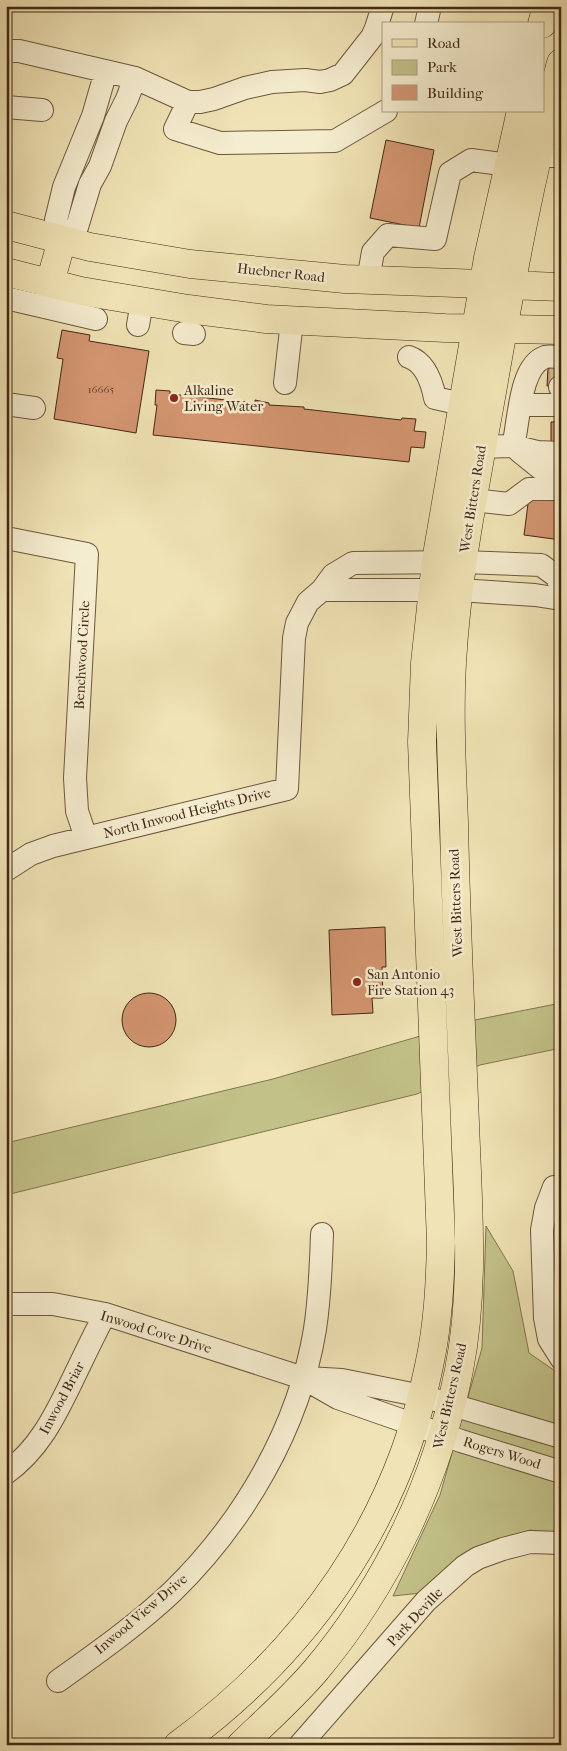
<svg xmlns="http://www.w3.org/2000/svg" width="567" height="1751" font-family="'IM FELL French Canon',serif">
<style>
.green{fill:#c2c188;stroke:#82744f}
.building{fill:#d49671;stroke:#412816}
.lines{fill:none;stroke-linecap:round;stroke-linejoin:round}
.minor-tunnel{stroke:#cdbe95;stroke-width:22;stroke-dasharray:22 11;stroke-linecap:butt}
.minor-casing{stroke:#6d573e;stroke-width:24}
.major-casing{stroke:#412816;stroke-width:29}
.minor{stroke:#f5edcf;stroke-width:22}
.major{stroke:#f0e3b5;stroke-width:28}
.poi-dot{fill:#8f2418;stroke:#f5edcf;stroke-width:2}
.labels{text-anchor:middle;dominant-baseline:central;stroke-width:5;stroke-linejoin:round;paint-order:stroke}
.number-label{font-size:11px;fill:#66442d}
.street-label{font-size:14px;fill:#412816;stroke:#f5edcf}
.poi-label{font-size:14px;fill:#412816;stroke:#f5edcf;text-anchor:start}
</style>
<rect width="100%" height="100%" fill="#f0e3b5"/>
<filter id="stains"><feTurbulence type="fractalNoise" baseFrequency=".004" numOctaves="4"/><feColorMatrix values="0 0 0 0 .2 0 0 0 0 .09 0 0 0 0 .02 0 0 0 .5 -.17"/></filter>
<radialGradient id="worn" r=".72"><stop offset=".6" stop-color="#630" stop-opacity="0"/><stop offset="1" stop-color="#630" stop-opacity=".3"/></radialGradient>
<path class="green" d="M561 1003V1048L480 1065 417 1094 6 1195V1143L273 1079 475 1020Z
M486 1226 513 1271 529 1353 561 1375V1535L530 1530 491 1542 421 1593 393 1596 440 1495 482 1348Z"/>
<path class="building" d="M386 140 434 150 419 228 370 218Z
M62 330 90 335 89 341 149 351 136 433 54 419 63 359 57 358Z
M548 368 561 369V386H547Z
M156 390 170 391V394L255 403V400L269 403V405L304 407V409L401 420 402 418 416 419 414 431 426 432 424 448 411 447 409 462 153 435 157 405H155Z
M551 422H561V447H551Z
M529 496 561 500V540L524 535Z
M385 927 386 967H382L383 998H372L373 1013 332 1015 329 930Z
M122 1020a27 27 0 1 1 54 0a27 27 0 1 1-54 0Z"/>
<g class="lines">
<path class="minor-tunnel" d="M560 387 561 368"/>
<defs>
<path id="minor" d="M426 24 430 6
M6 51H19L135 78 188 102H200L214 99 245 88 272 82 305 80 320 82 330 80 343 74 372 37 376 28 383 6
M106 71 93 116 64 187 56 220 62 240 77 227 90 184 100 166 116 121 127 99 135 78
M188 102 175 129 220 143 335 141 386 111
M6 107 42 110
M539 156H561
M368 280 373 252 388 235 435 239 450 173 471 160 509 165
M6 298 49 308 50 283
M49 308 96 319
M138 325 142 302
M184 333 194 334
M409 357C426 363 432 383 435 398L462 404
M285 383 292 321
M560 387H561
M6 404 34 408
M520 405H561
M513 446 537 452 561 453
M482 447 513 446C519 424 519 366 545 357 549 356 556 357 561 357
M519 451 540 468 551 470
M473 500 509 504 529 489H561
M6 538 87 554 75 778 77 811 86 838
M322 590H459L535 595 561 599
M6 870 31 854 53 846 287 789 294 638 297 623 308 602 322 590 333 575 353 563 463 562 541 565 556 576 561 586
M554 1187 546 1208 542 1230 545 1318 549 1339 561 1358
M6 1304H53L105 1314 303 1378 338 1398 461 1441 561 1472
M307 1378 342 1380 422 1396 561 1437
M6 1473C38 1450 54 1418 71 1383 82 1360 93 1337 105 1314
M58 1681C97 1653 137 1625 172 1592 243 1523 299 1428 315 1329 320 1297 321 1266 322 1234
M300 1745 426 1601 465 1566 478 1558 503 1549 530 1542 561 1543"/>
<path id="major" d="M542 24 547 6
M6 225 90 247 190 264 345 279 561 287
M6 272 81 291 188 309 266 319 445 328 561 330
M50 283 62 240
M178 1745C307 1651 397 1523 429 1366 438 1325 440 1284 441 1242L422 742 425 663 436 561 488 258 521 111
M241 1745C266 1721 293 1697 316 1670 388 1584 437 1481 459 1370 475 1289 468 1205 465 1123 461 1023 456 923 454 822 452 770 449 716 452 663 457 572 476 482 492 392 511 283 531 170 561 63"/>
</defs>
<use href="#minor" class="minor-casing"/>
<use href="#major" class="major-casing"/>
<use href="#minor" class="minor"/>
<use href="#major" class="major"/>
</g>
<g class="poi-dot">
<circle cx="174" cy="398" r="5"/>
<circle cx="357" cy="982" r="5"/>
</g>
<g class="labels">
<g class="number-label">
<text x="101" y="389">16665</text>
</g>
<g class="street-label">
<text transform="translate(281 273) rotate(6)">Huebner Road</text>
<text transform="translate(473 499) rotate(-81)">West Bitters Road</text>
<text transform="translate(82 655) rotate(-87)">Benchwood Circle</text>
<text transform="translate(187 813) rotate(-14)">North Inwood Heights Drive</text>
<text transform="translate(456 903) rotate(-92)">West Bitters Road</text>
<text transform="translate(156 1332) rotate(17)">Inwood Cove Drive</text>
<text transform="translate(450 1396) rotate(-77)">West Bitters Road</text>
<text transform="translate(62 1398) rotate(-62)">Inwood Briar</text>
<text transform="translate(502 1453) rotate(17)">Rogers Wood</text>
<text transform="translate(141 1614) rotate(-40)">Inwood View Drive</text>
<text transform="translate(415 1617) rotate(-47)">Park Deville</text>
</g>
<g class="poi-label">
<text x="184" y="390">Alkaline<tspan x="184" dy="16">Living Water</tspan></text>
<text x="367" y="974">San Antonio<tspan x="367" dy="16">Fire Station 43</tspan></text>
</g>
</g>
<rect width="567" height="1751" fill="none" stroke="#f0e3b5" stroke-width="25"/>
<rect x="8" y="8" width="552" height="1736" fill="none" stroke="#412816" stroke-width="2.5"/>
<rect x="12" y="12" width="542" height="1726" fill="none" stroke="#412816"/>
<rect x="382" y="22" width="162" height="90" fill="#f5edcf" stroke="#ad9e85"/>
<rect x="392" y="39" width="25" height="8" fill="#f0e3b5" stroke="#ad9e85"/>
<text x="427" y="48" font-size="15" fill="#412816">Road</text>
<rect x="392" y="60" width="25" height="15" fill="#c2c188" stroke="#ad9e85"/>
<text x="427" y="72" font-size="15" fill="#412816">Park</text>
<rect x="392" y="85" width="25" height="15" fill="#d49671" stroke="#ad9e85"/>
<text x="427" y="98" font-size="15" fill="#412816">Building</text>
<rect width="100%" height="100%" filter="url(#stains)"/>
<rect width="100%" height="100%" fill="url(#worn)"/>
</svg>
